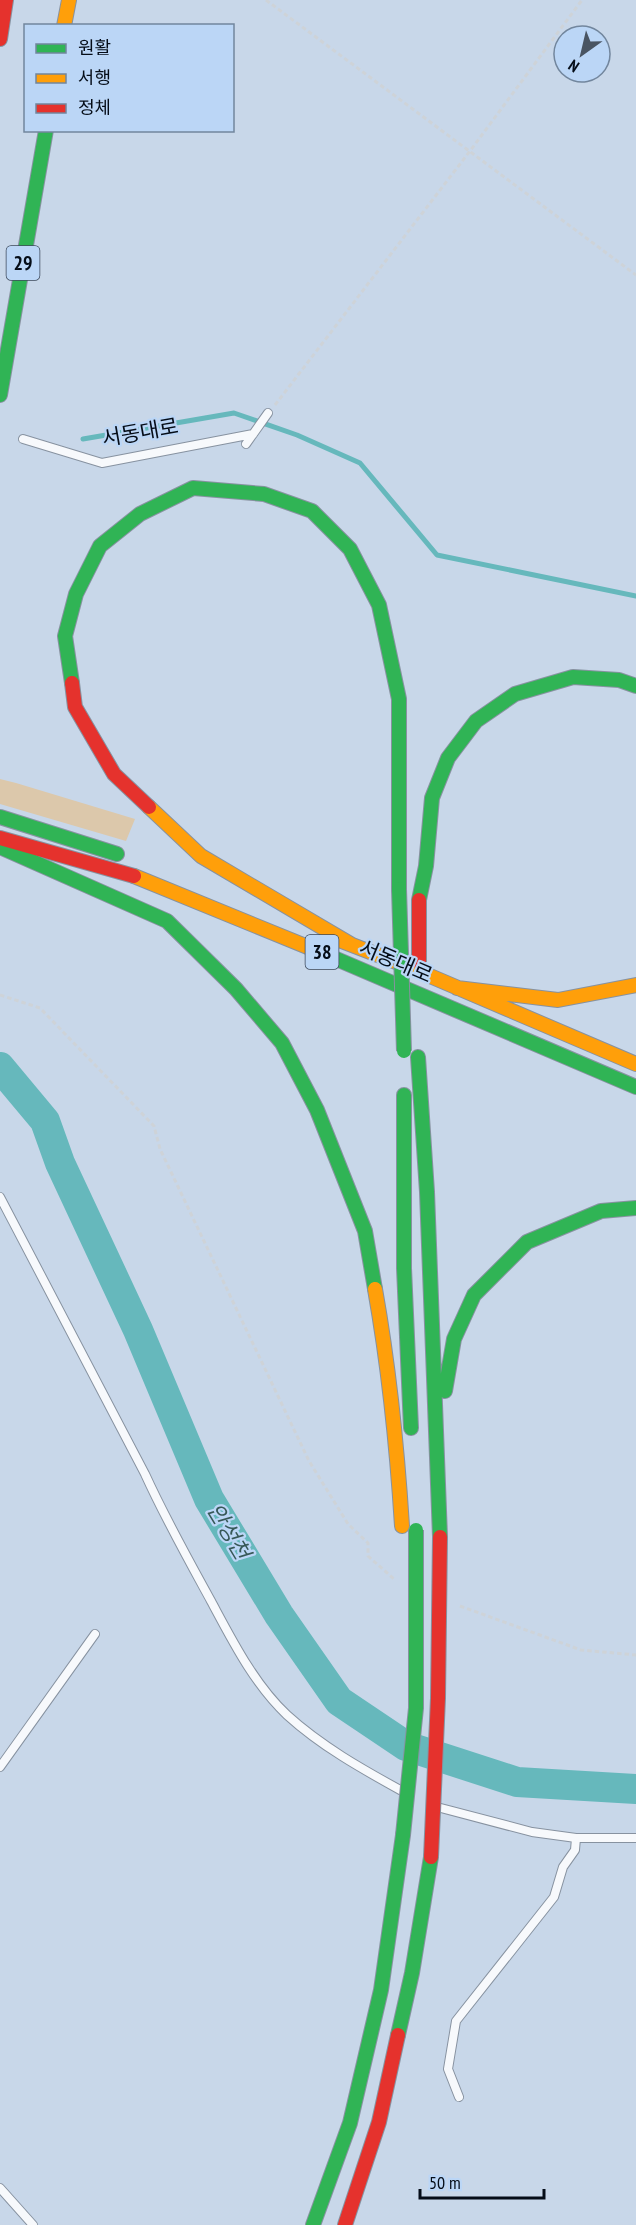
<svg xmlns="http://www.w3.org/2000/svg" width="636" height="2225" font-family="'PT Sans Narrow','Noto Sans KR',sans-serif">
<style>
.green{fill:#dcc8ab}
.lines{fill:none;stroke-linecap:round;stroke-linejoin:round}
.stream{stroke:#66b8bc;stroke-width:5}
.river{stroke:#66b8bc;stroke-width:30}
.lane-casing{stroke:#8792a0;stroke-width:10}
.fast-casing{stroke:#8792a0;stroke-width:16}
.slow-casing{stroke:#8792a0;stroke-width:16}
.jam-casing{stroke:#8792a0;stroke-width:16}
.path{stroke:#ced3d8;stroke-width:3;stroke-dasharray:4.5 3;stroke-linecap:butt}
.lane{stroke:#f7f9fc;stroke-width:8}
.fast{stroke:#30b455;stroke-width:14}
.slow{stroke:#ff9f0a;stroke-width:14}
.jam{stroke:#e5322d;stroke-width:14}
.fast-bridge-casing{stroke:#8792a0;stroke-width:16;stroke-linecap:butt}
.jam-bridge-casing{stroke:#8792a0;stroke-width:16;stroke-linecap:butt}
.fast-bridge{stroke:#30b455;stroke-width:14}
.jam-bridge{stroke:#e5322d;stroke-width:14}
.labels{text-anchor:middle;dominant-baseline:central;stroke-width:4.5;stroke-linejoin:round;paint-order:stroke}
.shield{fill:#bbd6f6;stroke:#3c495b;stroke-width:1.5}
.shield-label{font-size:20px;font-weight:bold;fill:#050d18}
.street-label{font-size:21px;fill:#050d18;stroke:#bbd6f6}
.water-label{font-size:22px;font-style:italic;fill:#375857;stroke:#bbd6f6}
</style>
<rect width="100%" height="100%" fill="#c8d7e9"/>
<path class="green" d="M0 779 16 783 135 819 126 841 0 804Z"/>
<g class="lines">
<path class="stream" d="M83 439 234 413 297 435 360 463 437 555 636 596"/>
<path class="river" d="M0 1067 45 1121 60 1163 138 1330 209 1499 279 1615 339 1701 406 1746 517 1782 636 1789"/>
<defs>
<path id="lane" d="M23 439 102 463 253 434
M246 444 268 413
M0 1197 145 1474C165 1518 188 1559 211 1601 232 1640 254 1684 287 1715 321 1746 362 1769 402 1791
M0 1767 95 1634
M437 1807 532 1832 576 1838H636
M459 2097 448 2069 456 2021 554 1897 563 1867 575 1850 576 1838
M0 2188 33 2225"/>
<path id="fast" d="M0 395 46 130
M72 683 65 636 76 594 100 546 140 514 193 488 264 494 312 511 350 549 379 605 399 699V889
M0 817 117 854
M0 847 167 921 236 989 282 1043 317 1110 365 1231 375 1289
M419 900 426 866 432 798 448 758 476 721 515 694 573 677 619 680 636 686
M320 952 636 1087
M418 1057 427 1192 440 1537
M404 1095V1268L411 1428
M445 1391 454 1339 474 1295 527 1242 601 1211 636 1208
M398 2035 412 1973 431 1857
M313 2225 350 2123 381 1990 403 1835"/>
<path id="slow" d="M64 26 69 0
M149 807 201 856 352 945
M134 876 320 952
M334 938 409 967 636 1064
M457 988 558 1000 636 985
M375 1289C389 1368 397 1446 402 1526"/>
<path id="jam" d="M0 39 6 0
M72 683 75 707 114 774 149 807
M0 838 134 876
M345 2225 379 2122 398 2035"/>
</defs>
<use href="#lane" class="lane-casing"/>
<use href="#fast" class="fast-casing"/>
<use href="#slow" class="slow-casing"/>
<use href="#jam" class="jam-casing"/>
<path class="path" d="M266 0 636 275
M275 405 470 151 582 0
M0 995 40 1008 154 1126 160 1149 309 1461 348 1524 368 1543V1556L395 1580
M460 1606 581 1650 636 1655"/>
<use href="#lane" class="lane"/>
<use href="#fast" class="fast"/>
<use href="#slow" class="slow"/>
<use href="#jam" class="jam"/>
<defs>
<path id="fast-bridge" d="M399 889 404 1051
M403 1835 416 1708V1530"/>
<path id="jam-bridge" d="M419 900V962
M431 1857 438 1698 440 1537"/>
</defs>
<use href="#fast-bridge" class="fast-bridge-casing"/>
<use href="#jam-bridge" class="jam-bridge-casing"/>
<use href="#fast-bridge" class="fast-bridge"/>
<use href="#jam-bridge" class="jam-bridge"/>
</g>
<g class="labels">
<g class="shield">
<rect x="6.5" y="246" width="33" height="34" rx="4.5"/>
<rect x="305.5" y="935" width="33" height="34" rx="4.5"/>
</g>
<g class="shield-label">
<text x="23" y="263">29</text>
<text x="322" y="952">38</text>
</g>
<g class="street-label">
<text transform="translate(140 432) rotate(-10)">서동대로</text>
<text transform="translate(396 961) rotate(23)">서동대로</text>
</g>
<g class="water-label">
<text transform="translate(229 1531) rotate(59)">안성천</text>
</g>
</g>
<rect x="24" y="24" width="210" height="108" fill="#bbd6f6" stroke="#72869d" stroke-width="1.5"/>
<rect x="36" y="44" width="30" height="9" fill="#30b455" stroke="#72869d" stroke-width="1.5"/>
<text x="78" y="54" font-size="18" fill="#050d18">원활</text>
<rect x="36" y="74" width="30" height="9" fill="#ff9f0a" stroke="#72869d" stroke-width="1.5"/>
<text x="78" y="84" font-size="18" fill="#050d18">서행</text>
<rect x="36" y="104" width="30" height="9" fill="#e5322d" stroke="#72869d" stroke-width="1.5"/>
<text x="78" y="114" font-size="18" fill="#050d18">정체</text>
<g transform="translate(582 54) rotate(214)"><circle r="28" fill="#bbd6f6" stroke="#72869d" stroke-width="1.5"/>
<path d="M0-4.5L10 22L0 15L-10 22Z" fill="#495461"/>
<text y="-9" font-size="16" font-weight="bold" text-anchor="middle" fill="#050d18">N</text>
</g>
<path d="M420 2189v9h124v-9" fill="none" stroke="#050d18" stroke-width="3"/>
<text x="429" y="2189" font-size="18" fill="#050d18" stroke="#bbd6f6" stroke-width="4.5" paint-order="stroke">50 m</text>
</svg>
